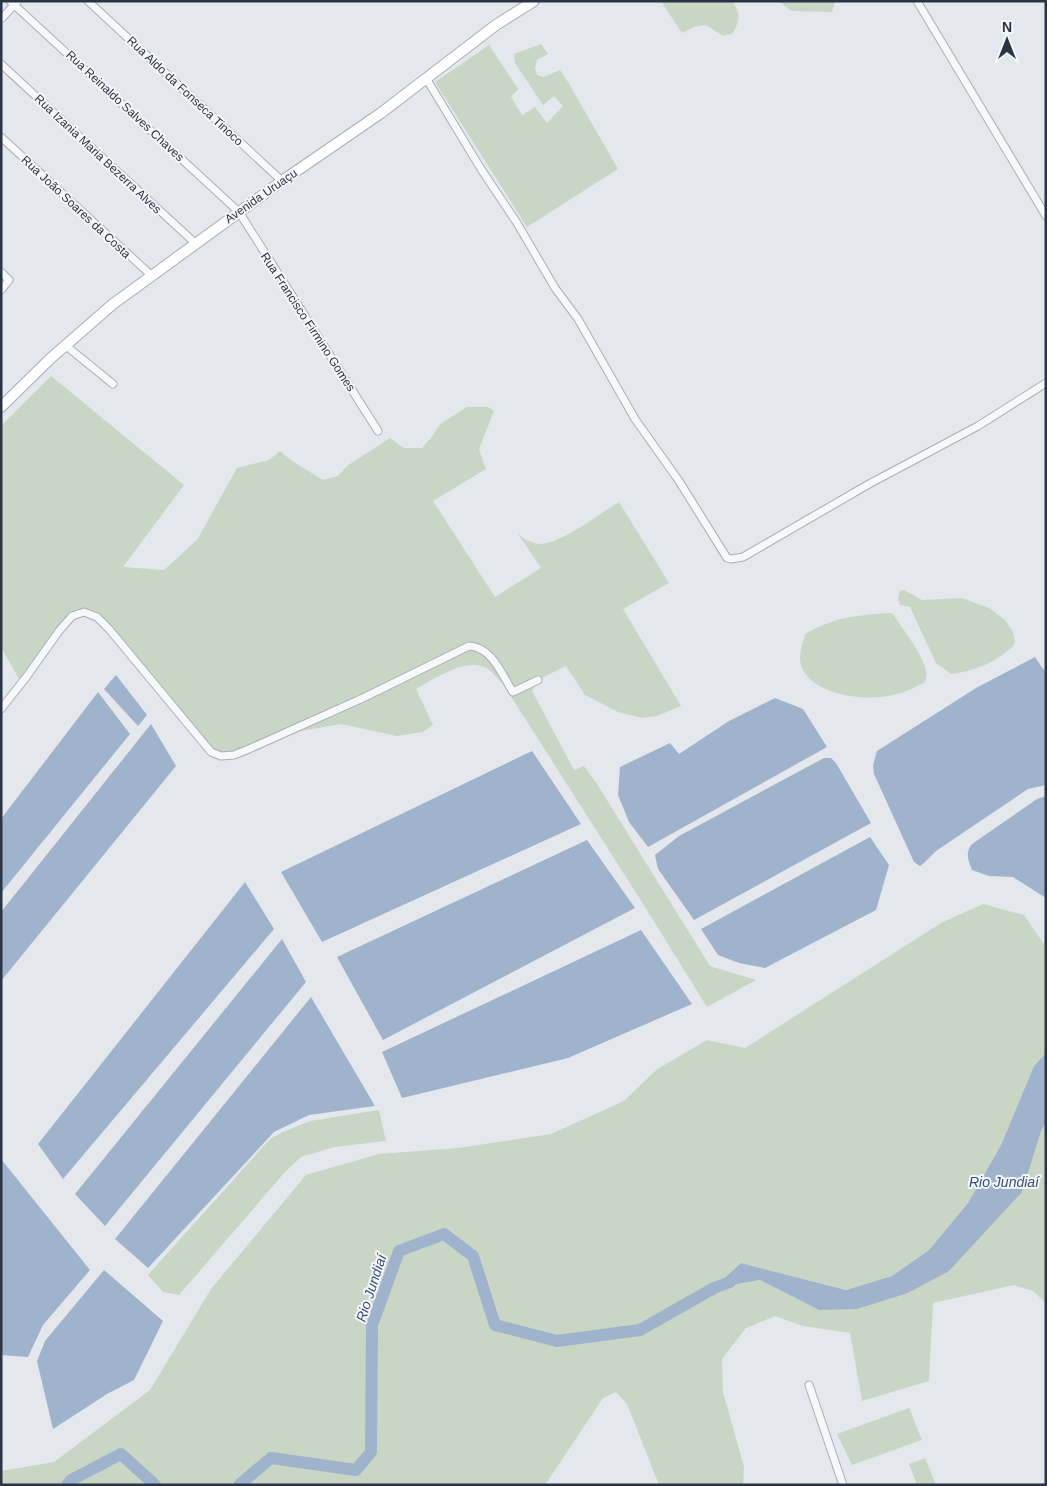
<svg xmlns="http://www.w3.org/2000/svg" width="1047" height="1486" font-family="Arial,sans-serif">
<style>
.green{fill:#c9d6c5}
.water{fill:#9fb4cc}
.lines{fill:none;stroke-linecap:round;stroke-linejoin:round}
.river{stroke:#9fb4cc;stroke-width:12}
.street-casing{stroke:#a9aeb7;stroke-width:9}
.secondary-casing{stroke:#a9aeb7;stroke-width:12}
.street{stroke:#f7f8fa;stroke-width:7}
.secondary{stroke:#fff;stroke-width:10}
.labels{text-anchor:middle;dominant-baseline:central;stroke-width:4;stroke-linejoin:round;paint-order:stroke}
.street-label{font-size:12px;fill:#2b3445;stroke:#f4f6f9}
.water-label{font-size:14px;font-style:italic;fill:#34527a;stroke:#f4f6f9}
</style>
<rect width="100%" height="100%" fill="#e4e7ec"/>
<path class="green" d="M661 1H732C741 14 740 20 733 33L723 36 706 25 694 27 682 33Z
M778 1H835L832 12 792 11Z
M541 44 548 54 537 60 535 68 537 75 544 77 560 70 568 82 618 169 527 227 435 82 489 45 518 89 511 97 522 115 535 107 547 123 563 106 554 96 543 105 515 63 514 54Z
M51 376 184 485 123 567 164 570 197 540 237 468 269 460 280 451 292 461 323 480 338 476 347 466 390 438 404 448H422L431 438 440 424 467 407H488L494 411 479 449 486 469 433 501 495 597 541 568 518 534C524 539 531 543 539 544 559 545 601 513 619 502L669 583 623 609 681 706 657 716 642 718 618 712 585 695 566 666 538 680 532 691 574 770 584 766 597 784 710 966 756 980 707 1007 640 899 503 684C498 679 492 671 486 668 466 657 434 679 416 689L433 725 423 732 397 736 341 724 284 734 234 755 211 752 109 629 79 609 70 612 19 679 1 647V426Z
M904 590 922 600 962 598 989 608 1005 620 1013 632 1015 643C1003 660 972 672 951 674L936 663 910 607 900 605 898 598 900 591Z
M887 613H892C902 628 923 654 926 671 927 675 926 678 925 682 914 688 904 693 893 695 866 702 810 695 801 665 798 656 803 643 805 634 835 617 853 616 887 613Z
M983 904 1024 915 1046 947V1053L1034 1066 1001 1145 968 1203 929 1250 892 1276 846 1290 741 1263 715 1288 760 1280 819 1310 909 1293 1041 1131 1046 1123V1303L1033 1291 1014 1285 933 1303 929 1381 862 1401 850 1333 803 1326 775 1316 746 1328 722 1359 723 1392 744 1467 743 1485H659L627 1404 616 1392 603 1398 545 1485H1V1471L54 1462 150 1390 211 1289 306 1175 379 1154 458 1148 551 1134 624 1101 656 1070 707 1040 745 1048 941 923Z
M379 1110 386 1141 334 1147 301 1157 285 1172 179 1295 163 1292 148 1275 270 1139 283 1132 310 1121Z
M909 1408 922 1440 852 1465 837 1434Z
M925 1458 936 1485H917L909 1464Z"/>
<path class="water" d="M1035 657 1046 673V785L1028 789 936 851 924 863 920 866 914 862 874 774 873 765 877 751 976 688Z
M116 675 147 715 138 726 104 689Z
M98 692 130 734 1 893V819Z
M775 698 803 709 827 747 648 847 629 822 618 795 620 767 670 743 679 754 729 721Z
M151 724 176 766 1 981V912Z
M532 751 581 824 322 942 281 872Z
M824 758H831L836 763 871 823 694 920 658 869 655 855 679 836Z
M1046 796V898L1013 877 989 876 972 870C968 860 965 853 972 844L1037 799Z
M870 837 889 865 876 910 765 968 739 963 718 955 701 929Z
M587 840 635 908 383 1040 337 957Z
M245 882 274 929 63 1179 38 1144Z
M641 930 692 1004 568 1058 402 1098 382 1052Z
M282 939 306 982 105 1226 75 1194Z
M311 997 375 1106 309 1115 274 1132 148 1268 115 1239Z
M1046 1053V1123L1041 1131 1022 1192 949 1271 908 1293 857 1309 819 1310 760 1280 714 1288 741 1263 846 1290 892 1276 929 1250 968 1203 1001 1145 1034 1066Z
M1 1159 90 1270 43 1325 28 1357 1 1355Z
M104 1270 163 1321 134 1380 107 1394 53 1429 37 1361 45 1341Z"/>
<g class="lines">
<path class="river" d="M67 1485 71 1480 121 1454 155 1485
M239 1485 271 1458 356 1470 371 1452 372 1325 399 1251 444 1234 473 1256 495 1325 557 1341 640 1330 714 1288 730 1282"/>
<defs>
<path id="street" d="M10 1 239 212 378 431
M88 1 282 181
M917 1 1046 216
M1 19 17 2
M1 64 195 243
M426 78 481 169 517 223 555 288 578 319 635 419 679 481 727 558 731 559 743 557 869 484 978 426 1046 383
M1 137 152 276
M1 272 9 280 1 290
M65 345 113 384
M1 709 27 676 59 631 72 616 84 612 97 617 109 629 211 752 221 756 234 755 249 749 363 698 469 646C492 647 502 675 513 692L538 680
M809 1385 843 1485"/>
<path id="secondary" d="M1 407 51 358 113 304 282 181 381 113 496 25 534 1"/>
</defs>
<use href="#street" class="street-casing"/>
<use href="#secondary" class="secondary-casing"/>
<use href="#street" class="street"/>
<use href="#secondary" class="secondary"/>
</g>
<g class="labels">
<g class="street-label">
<text transform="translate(185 91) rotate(43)">Rua Aldo da Fonseca Tinoco</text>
<text transform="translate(125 106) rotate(43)">Rua Reinaldo Salves Chaves</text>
<text transform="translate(98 154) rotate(43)">Rua Izania Maria Bezerra Alves</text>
<text transform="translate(261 196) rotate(-35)">Avenida Uruaçu</text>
<text transform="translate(76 207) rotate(43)">Rua João Soares da Costa</text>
<text transform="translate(308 322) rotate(57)">Rua Francisco Firmino Gomes</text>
</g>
<g class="water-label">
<text x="1004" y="1182">Rio Jundiaí</text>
<text transform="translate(371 1288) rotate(-72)">Rio Jundiaí</text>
</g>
</g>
<rect width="1047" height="1486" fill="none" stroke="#2b3445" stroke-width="5"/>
<g transform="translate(1007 40)" stroke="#f4f6f9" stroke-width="4" paint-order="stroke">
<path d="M0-4L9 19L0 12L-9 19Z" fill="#2b3445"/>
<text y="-8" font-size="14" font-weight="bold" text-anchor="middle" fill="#2b3445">N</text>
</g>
</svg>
